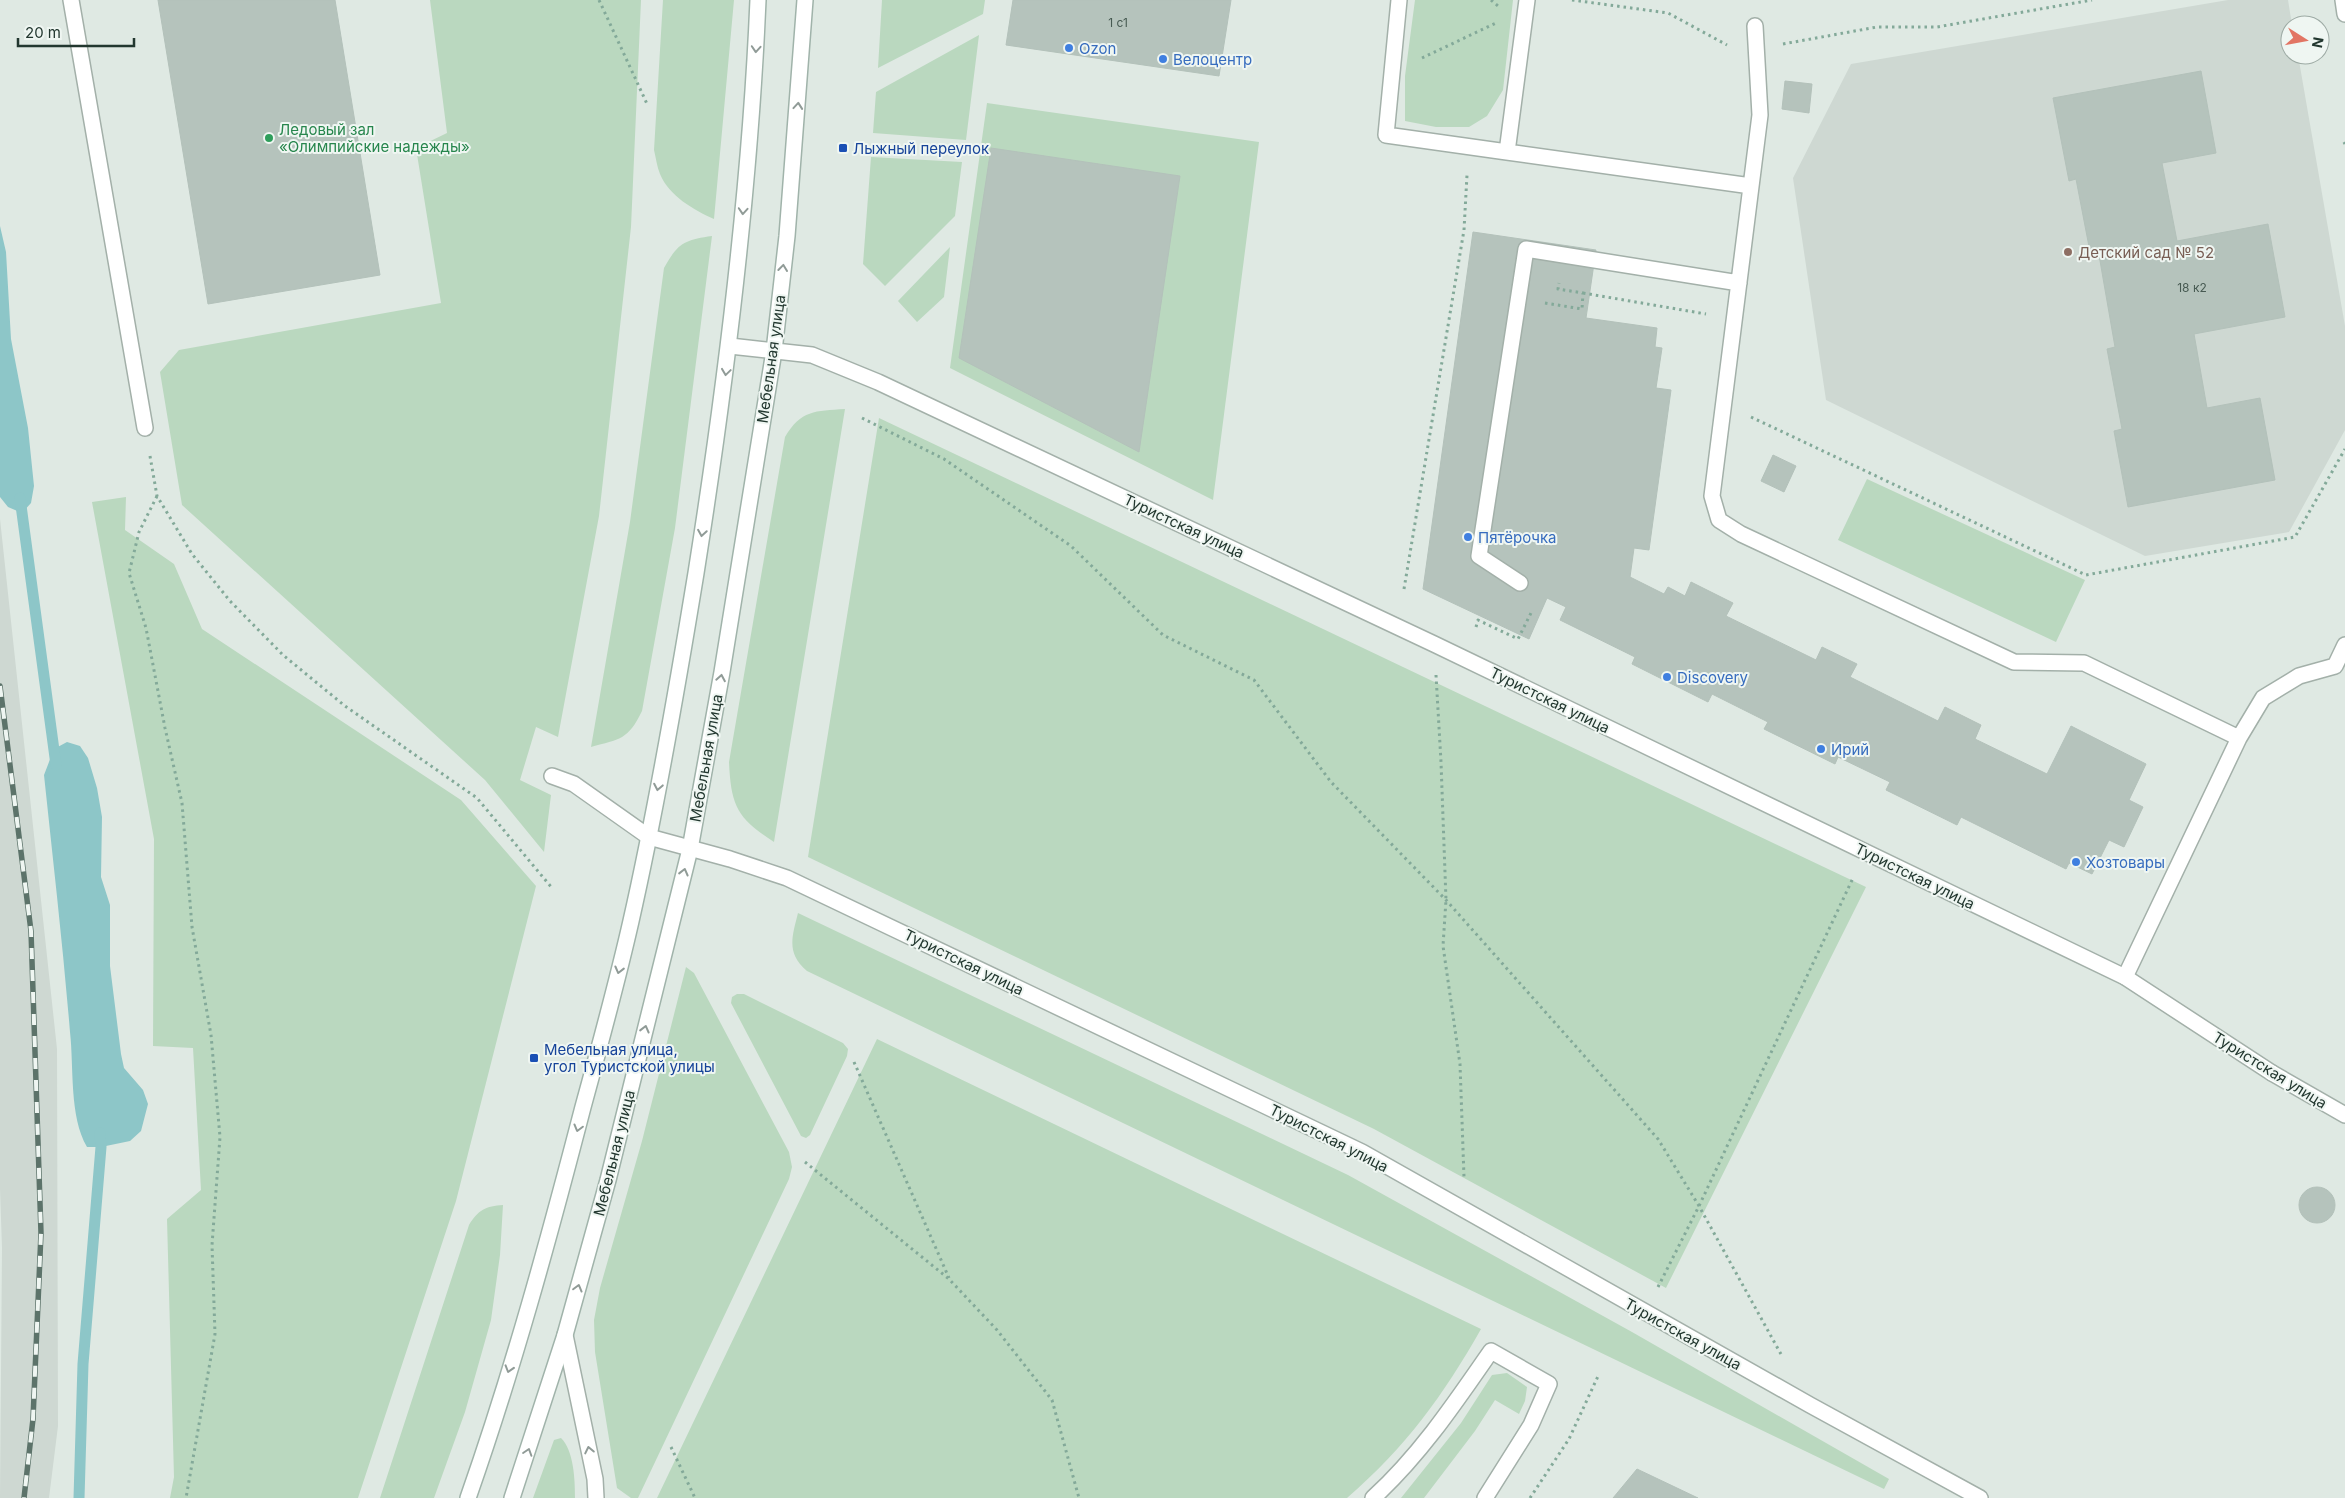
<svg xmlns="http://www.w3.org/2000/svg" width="2345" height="1498" font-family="Inter,sans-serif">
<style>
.built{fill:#ced8d2}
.green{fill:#bad8bf}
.water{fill:#8dc6c8}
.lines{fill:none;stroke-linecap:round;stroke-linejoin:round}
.stream{stroke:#8dc6c8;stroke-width:11}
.building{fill:#b5c3bc;stroke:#b3c1ba}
.lane-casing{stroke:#a3b0a9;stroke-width:18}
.street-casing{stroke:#a3b0a9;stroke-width:18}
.secondary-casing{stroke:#a0b3aa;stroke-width:18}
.path{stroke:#83a999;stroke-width:3;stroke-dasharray:2.5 4;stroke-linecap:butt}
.lane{stroke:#fff;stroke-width:15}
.street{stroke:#fff;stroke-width:15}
.secondary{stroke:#fff;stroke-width:15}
.rail-casing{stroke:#5c736a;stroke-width:5.5}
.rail{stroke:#eff6f2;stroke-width:4;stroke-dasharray:11;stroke-linecap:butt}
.oneway{stroke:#909b97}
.shop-dot{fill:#3f7fe0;stroke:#eff6f2;stroke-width:2}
.leisure-dot{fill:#2e9e5b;stroke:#eff6f2;stroke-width:2}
.transit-dot{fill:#1a4fb4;stroke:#eff6f2;stroke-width:2}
.education-dot{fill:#8d6e63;stroke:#eff6f2;stroke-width:2}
.labels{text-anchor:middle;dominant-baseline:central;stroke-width:4;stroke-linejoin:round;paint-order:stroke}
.number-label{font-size:12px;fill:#475a52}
.shop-label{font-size:15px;fill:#366cbe;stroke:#eff6f2;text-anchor:start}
.leisure-label{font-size:15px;fill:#27864d;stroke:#eff6f2;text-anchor:start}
.transit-label{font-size:15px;fill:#164399;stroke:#eff6f2;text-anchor:start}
.education-label{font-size:15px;fill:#785e54;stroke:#eff6f2;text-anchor:start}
.street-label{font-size:15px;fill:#22372f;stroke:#eff6f2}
</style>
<rect width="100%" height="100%" fill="#dfe9e3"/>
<path class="built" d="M2228 0H2288L2292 25H2290V55H2298L2345 326V430L2289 532 2145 556 1826 400 1793 178 1851 64Z
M0 519 57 1049 58 1426 49 1498H0L2 1248 0 1189Z"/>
<path class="green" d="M430 0H641L631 227 599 516 558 737 536 727 520 780 551 795 544 852 485 780 182 505 160 372 179 350 441 303 416 148 447 133Z
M663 0H734L714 219C694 210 669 196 660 174 657 167 656 158 654 150Z
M882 0H985L983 14 878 68Z
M1415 0H1513L1503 90 1487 116 1469 127H1436L1405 121V76Z
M979 35 966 140 873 133 876 92Z
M987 103 1259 142 1213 500 950 368Z
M871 157 962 162 955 216 885 286 863 264Z
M712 236 675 528 642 711C628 740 620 739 591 747L630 522 664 268C678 243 684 240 712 236Z
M950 247 944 297 917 322 898 301Z
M845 409 774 842C737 818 731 806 729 762L785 437C801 410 815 411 845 409Z
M879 418 1866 887 1666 1288 1374 1129 808 857Z
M1867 479 2085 580 2056 642 1838 540Z
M126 497 125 530 174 564 202 629 461 800 536 886 456 1201 358 1498H170L174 1477 167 1219 201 1190 193 1048 153 1046 154 839 92 502Z
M798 913 1348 1175 1632 1332 1889 1479 1884 1489 807 971C786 953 792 937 798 913Z
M686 967 694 973 789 1152 792 1167 789 1179 638 1498H631L617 1488 595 1352 594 1320 600 1288 642 1141Z
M737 994H744L843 1043 848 1049 847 1056 810 1135 806 1138 801 1136 731 1003 732 997Z
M877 1039 1481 1329C1443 1396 1406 1447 1347 1498H657Z
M503 1205 500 1255 491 1320 465 1412 434 1498H380L469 1225C478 1210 486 1206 503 1205Z
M1507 1373 1527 1387 1525 1401 1519 1414 1495 1400 1475 1431 1424 1498H1401L1461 1423 1492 1375Z
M561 1438C574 1451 575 1480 575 1498H533L554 1440Z"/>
<path class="water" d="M0 226 6 252 11 339 28 428 34 486 31 503 22 513 8 507 0 497Z
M67 742 80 746 88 758 97 788 102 817 101 877 110 905V966L121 1054 124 1068 143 1090 148 1104 141 1131 130 1141 101 1147H87C69 1116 74 1067 70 1032 63 946 53 861 44 775L54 749Z"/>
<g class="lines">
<path class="stream" d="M20 498 56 765
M79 1498 83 1364 101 1147 100 1133"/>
</g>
<path class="building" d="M158 0H335L380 275 208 304Z
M1013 0H1231L1219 76 1006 45Z
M2201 71 2216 153 2162 163 2177 241 2268 224 2285 317 2194 334 2207 408 2260 398 2275 480 2128 507 2114 431 2122 429 2107 349 2115 347 2099 255 2091 257 2076 179 2069 181 2053 98Z
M1785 81 1812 84 1809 113 1782 109Z
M991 148 1180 176 1139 452 959 358Z
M1473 232 1596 250 1586 318 1657 328 1655 347 1662 348 1656 388 1671 390 1649 550 1634 548 1630 577 1664 594 1668 587 1685 596 1691 582 1733 603 1726 616 1816 660 1822 647 1857 664 1850 677 1938 721 1945 707 1981 725 1975 739 2047 774 2071 726 2146 764 2129 800 2143 807 2124 847 2109 840 2092 874 2069 863 2066 869 1961 817 1957 825 1886 790 1890 782 1838 757 1835 764 1764 729 1768 722 1712 694 1708 702 1632 664 1635 657 1560 620 1566 607 1547 598 1529 639 1423 589Z
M1773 455 1796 466 1784 492 1761 481Z
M2299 1205a18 18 0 1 1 36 0a18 18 0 1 1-36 0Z
M1637 1469 1698 1498H1613Z"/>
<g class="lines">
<defs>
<path id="lane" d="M71 0 145 428
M1399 0 1386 135 1507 152 1527 0
M2343 0 2345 14
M1755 26 1760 115 1712 496 1719 520 1741 534 2014 662 2084 663 2239 738
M1507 152 1751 186
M1520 583 1479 556 1526 249 1739 283
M552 776 574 784 649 837
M2125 977 2239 738 2263 698 2299 676 2335 666 2345 645
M2272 1073 2345 1115
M1373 1498C1420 1455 1455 1403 1491 1351L1549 1384 1531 1425 1485 1498"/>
<path id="street" d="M730 346 812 355 878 382 1434 644 2125 977 2272 1073
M649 837 730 859 787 878 1362 1152 1810 1405 1980 1498
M565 1335 595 1479 596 1498"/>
<path id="secondary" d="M468 1498C513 1370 549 1238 583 1107 600 1045 617 983 631 921 657 806 677 689 696 573 726 383 750 192 758 0
M512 1498 565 1335 608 1180 690 849 722 672 774 351 787 236 805 0"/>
</defs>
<use href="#lane" class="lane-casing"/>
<use href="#street" class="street-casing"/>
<use href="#secondary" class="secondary-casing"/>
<path class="path" d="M599 0 648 106
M1491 0 1498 6
M1572 0 1668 13 1727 45
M1783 44 1877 27H1937L2092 0
M1422 58 1496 23
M2344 142 2345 144
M1583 293 1706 314
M1545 303 1582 309 1583 293 1558 289 1559 283
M1751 417 2086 575 2295 537 2345 449
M862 418 944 459 1071 546 1163 635 1254 680 1331 782 1446 900 1658 1139 1699 1206 1782 1356
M150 456 157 496 192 554 230 601 283 655 345 706 477 798 552 888
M157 496 139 532 129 573 146 628 165 728 182 803 192 927 211 1035 220 1137 212 1245 215 1334 186 1498
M1404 589 1464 230 1467 175
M1476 627 1478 620 1518 639 1532 611
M1436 675 1441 762 1446 900 1443 946 1460 1064 1464 1177
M854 1062 949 1278
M805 1162 949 1279 997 1330 1052 1400 1079 1498
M1658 1287 1699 1206 1853 878
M671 1447 695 1498
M1530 1498 1569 1439 1599 1374"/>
<use href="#lane" class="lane"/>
<use href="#street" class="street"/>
<use href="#secondary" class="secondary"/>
<defs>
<path id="rail" d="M0 686 31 931 41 1233 33 1419 24 1498"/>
</defs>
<use href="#rail" class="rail-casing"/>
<use href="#rail" class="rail"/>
</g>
<defs><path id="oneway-chevron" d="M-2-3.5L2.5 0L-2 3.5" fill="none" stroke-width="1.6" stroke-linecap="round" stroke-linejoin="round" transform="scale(1.25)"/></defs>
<g class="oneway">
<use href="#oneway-chevron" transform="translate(756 49) rotate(94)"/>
<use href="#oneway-chevron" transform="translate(798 106) rotate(-85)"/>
<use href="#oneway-chevron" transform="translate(743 211) rotate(94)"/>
<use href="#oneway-chevron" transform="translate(783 268) rotate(-83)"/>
<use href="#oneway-chevron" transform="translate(726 372) rotate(98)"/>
<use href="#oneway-chevron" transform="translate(702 533) rotate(99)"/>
<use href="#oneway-chevron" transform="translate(721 678) rotate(-80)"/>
<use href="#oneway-chevron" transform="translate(658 787) rotate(101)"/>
<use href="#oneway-chevron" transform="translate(684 872) rotate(-76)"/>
<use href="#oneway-chevron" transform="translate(619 970) rotate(104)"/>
<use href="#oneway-chevron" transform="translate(645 1029) rotate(-76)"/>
<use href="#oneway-chevron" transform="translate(578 1128) rotate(105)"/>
<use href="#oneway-chevron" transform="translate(578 1288) rotate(-75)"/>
<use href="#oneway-chevron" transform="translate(509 1369) rotate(107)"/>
<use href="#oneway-chevron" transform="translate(589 1450) rotate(-102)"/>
<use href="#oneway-chevron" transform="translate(528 1452) rotate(-72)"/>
</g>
<g class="shop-dot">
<circle cx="1069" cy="48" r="5"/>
<circle cx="1163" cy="59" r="5"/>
<circle cx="1468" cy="537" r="5"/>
<circle cx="1667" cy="677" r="5"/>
<circle cx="1821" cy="749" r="5"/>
<circle cx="2076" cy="862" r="5"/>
</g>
<circle class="leisure-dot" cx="269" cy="138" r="5"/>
<g class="transit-dot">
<rect x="838" y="143" width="10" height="10" rx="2.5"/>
<rect x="529" y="1053" width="10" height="10" rx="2.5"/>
</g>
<circle class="education-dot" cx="2068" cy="252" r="5"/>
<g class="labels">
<g class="number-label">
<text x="1118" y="22">1 с1</text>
<text x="2192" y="287">18 к2</text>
</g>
<g class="shop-label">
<text x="1079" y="48">Ozon</text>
<text x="1173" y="59">Велоцентр</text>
<text x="1478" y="537">Пятёрочка</text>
<text x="1677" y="677">Discovery</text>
<text x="1831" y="749">Ирий</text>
<text x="2086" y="862">Хозтовары</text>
</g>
<g class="leisure-label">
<text x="279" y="129">Ледовый зал<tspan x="279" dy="17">«Олимпийские надежды»</tspan></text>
</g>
<g class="transit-label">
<text x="853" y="148">Лыжный переулок</text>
<text x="544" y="1049">Мебельная улица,<tspan x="544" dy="17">угол Туристской улицы</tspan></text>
</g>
<g class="education-label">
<text x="2078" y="252">Детский сад № 52</text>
</g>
<g class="street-label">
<text transform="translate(771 359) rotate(-82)">Мебельная улица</text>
<text transform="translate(1184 526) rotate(25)">Туристская улица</text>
<text transform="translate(1550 700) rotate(26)">Туристская улица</text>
<text transform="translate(706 758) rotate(-80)">Мебельная улица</text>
<text transform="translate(1915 876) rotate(26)">Туристская улица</text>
<text transform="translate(964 962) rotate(26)">Туристская улица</text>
<text transform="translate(2270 1070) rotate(32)">Туристская улица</text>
<text transform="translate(1329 1138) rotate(27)">Туристская улица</text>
<text transform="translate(614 1153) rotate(-76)">Мебельная улица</text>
<text transform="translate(1683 1334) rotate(29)">Туристская улица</text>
</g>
</g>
<g transform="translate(2305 40) rotate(101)"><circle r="24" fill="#eff6f2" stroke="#9daaa4"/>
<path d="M0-4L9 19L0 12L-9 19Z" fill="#e27564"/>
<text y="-8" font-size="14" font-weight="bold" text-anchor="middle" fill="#22372f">N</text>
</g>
<path d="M18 38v8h116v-8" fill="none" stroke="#22372f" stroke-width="2.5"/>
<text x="25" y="38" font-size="15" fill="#22372f" stroke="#eff6f2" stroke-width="4" paint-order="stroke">20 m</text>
</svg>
